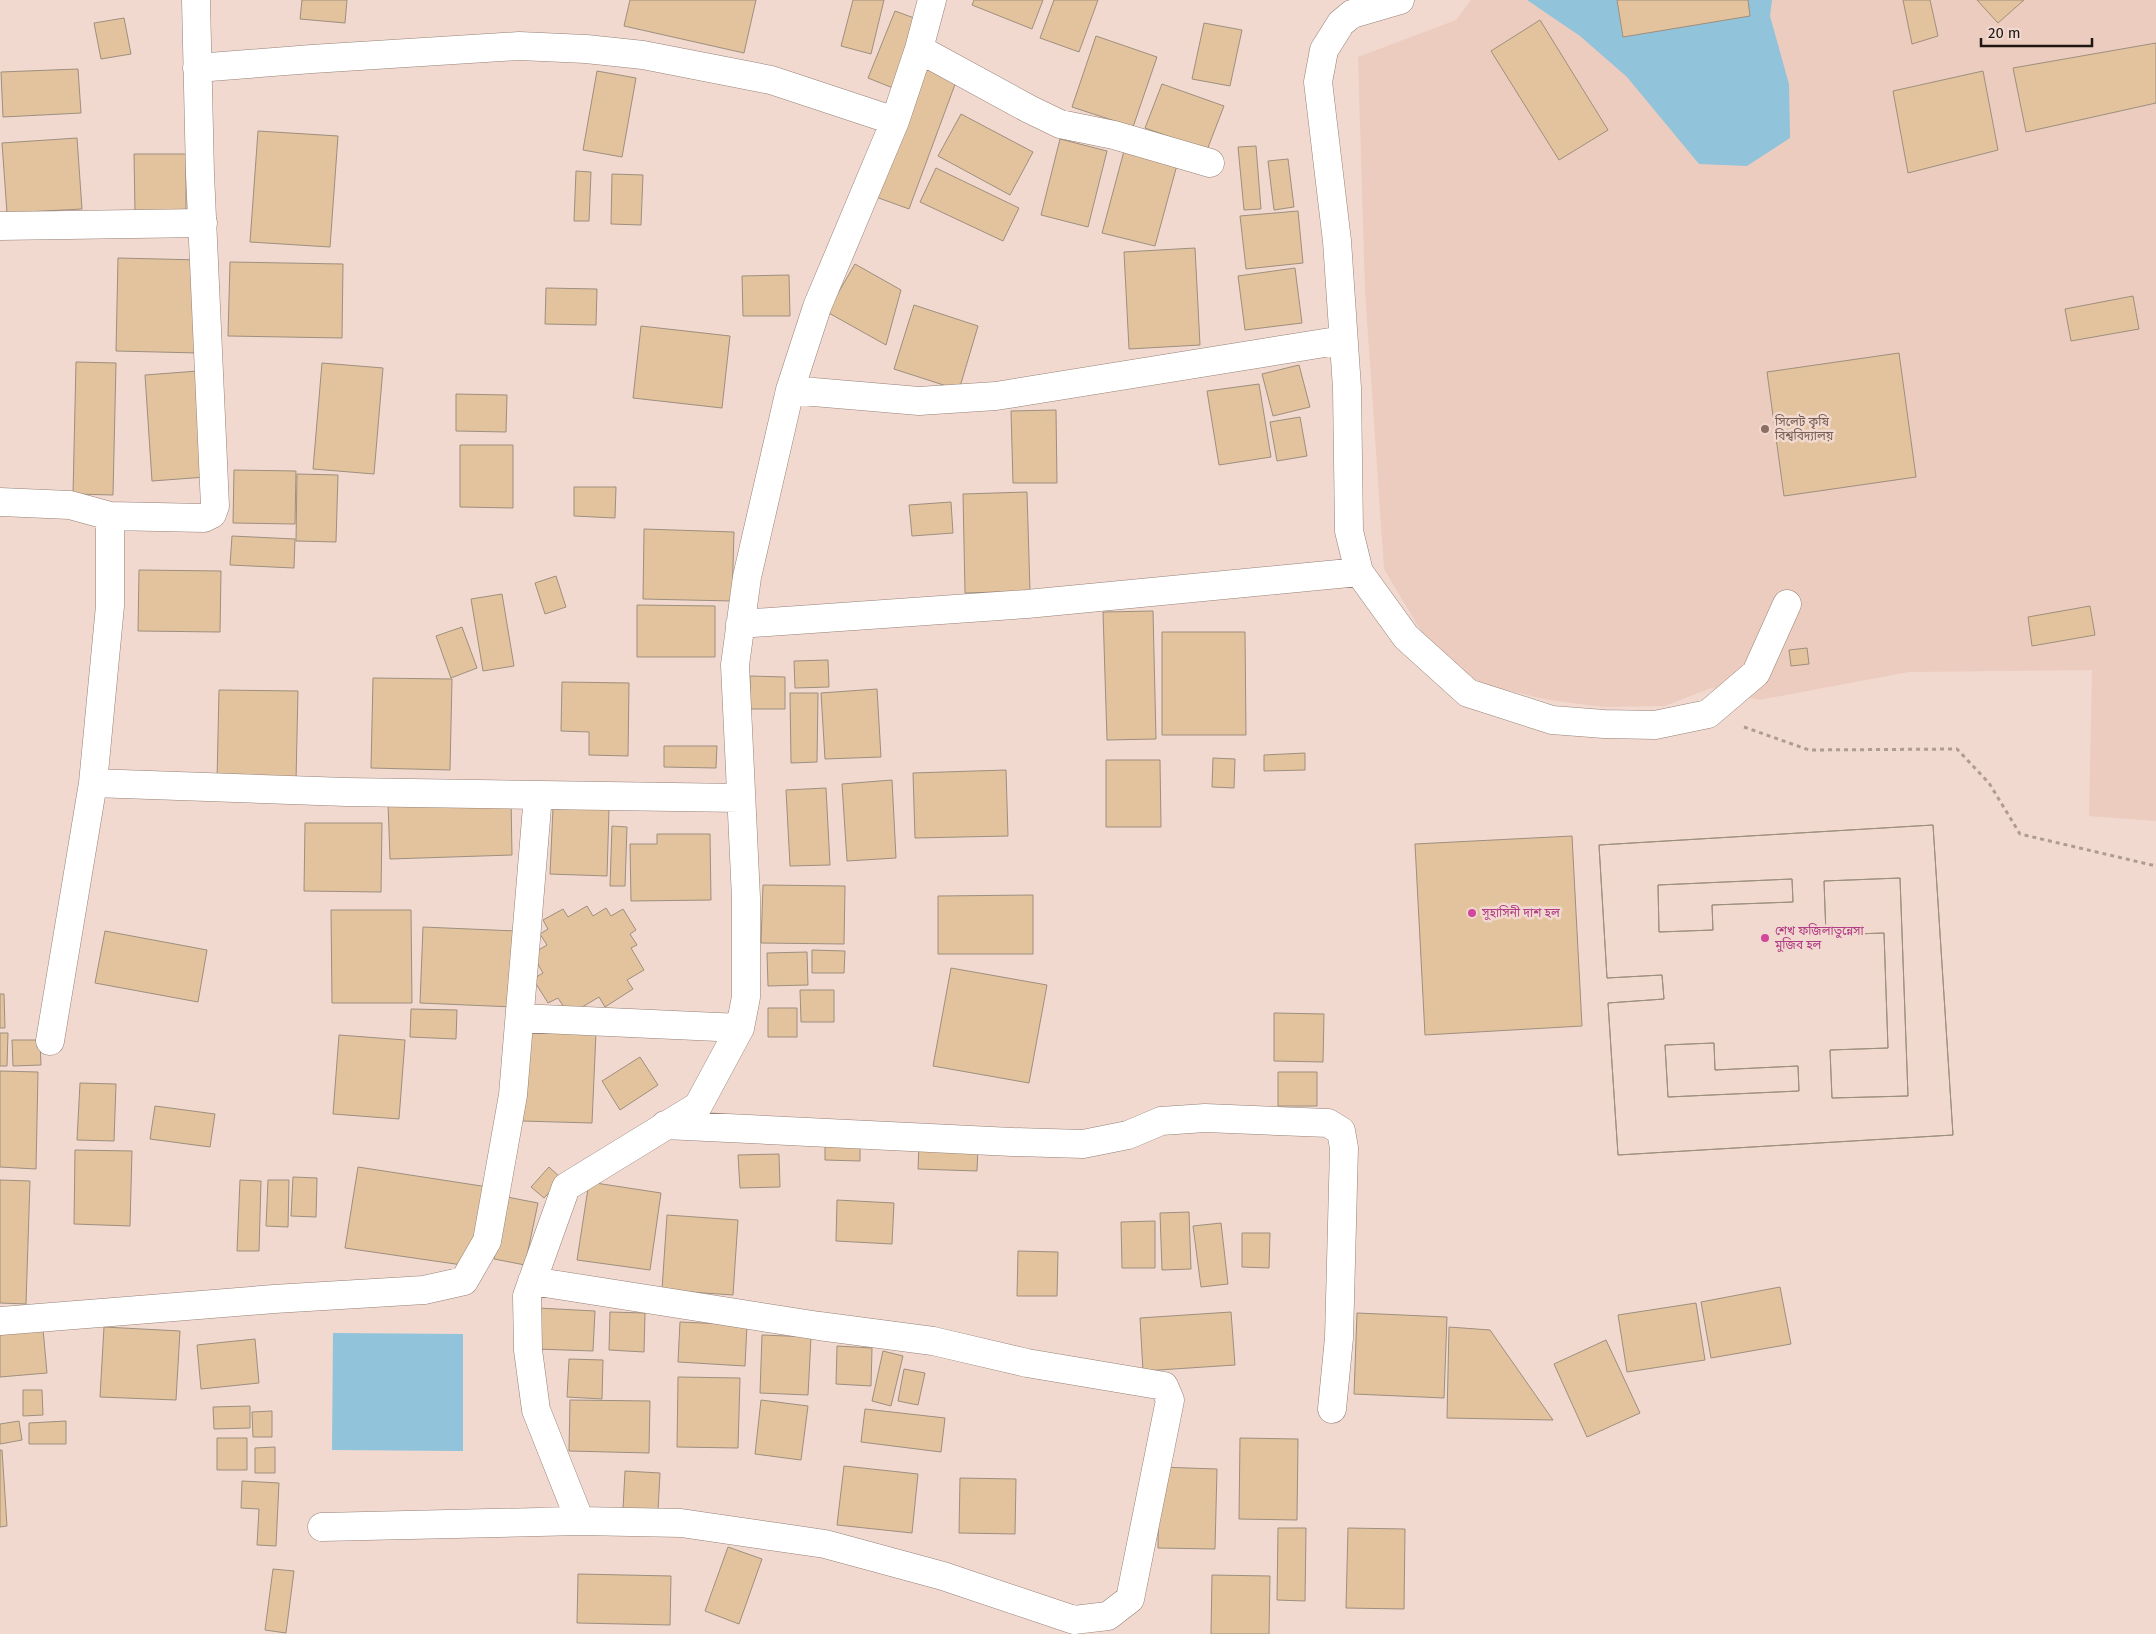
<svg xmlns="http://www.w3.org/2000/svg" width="2156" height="1634" font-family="'Fira Sans','Noto Sans Bengali',sans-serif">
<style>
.built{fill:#ecccbf}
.water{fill:#91c3da}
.building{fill:#e2c39d;stroke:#9e8f7e;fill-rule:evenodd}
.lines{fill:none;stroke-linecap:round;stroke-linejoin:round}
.minor-casing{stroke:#968077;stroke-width:29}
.path{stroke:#ae9c93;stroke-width:3;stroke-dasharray:4 4;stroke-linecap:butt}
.minor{stroke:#fff;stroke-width:28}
.education-dot{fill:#8d6e63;stroke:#f1d9cf;stroke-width:2}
.hotel-dot{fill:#d1479c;stroke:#f1d9cf;stroke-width:2}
.labels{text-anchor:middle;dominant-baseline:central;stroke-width:5;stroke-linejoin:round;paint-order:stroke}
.education-label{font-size:12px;fill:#785e54;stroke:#f1d9cf;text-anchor:start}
.hotel-label{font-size:12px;fill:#b23c85;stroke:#f1d9cf;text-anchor:start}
</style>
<rect width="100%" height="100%" fill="#f1d9cf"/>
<path class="built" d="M1471 0H2156V821L2089 816 2092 670 1909 672 1759 700 1711 688 1665 706 1603 707 1549 700 1474 683 1428 643 1384 569 1365 290 1358 57 1456 20Z"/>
<path class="water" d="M1527 0H1772L1770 16 1789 84 1790 138 1747 166 1699 164 1627 77 1580 36Z
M333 1333 463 1334V1451L332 1450Z"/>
<path class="building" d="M302 0H347L345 23 300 19Z
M630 0H756L744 53 624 26Z
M853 0H884L871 54 841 46Z
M974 0H1043L1032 29 972 5Z
M1054 0H1098L1079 52 1040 38Z
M1617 0H1748L1750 16 1623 37Z
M1903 0H1930L1938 36 1912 44Z
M1977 0H2024L1998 23Z
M895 11 925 22 898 90 868 78Z
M124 18 131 54 101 59 94 23Z
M1540 20 1608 130 1559 160 1491 51Z
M1204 23 1242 30 1230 86 1192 79Z
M1096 36 1157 57 1133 127 1072 107Z
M2156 43V103L2026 132 2013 68Z
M924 67 957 79 909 209 876 197Z
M78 69 81 113 3 117 1 72Z
M597 71 636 78 622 157 583 150Z
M1983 71 1998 150 1908 173 1893 91Z
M1162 84 1224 106 1207 150 1145 128Z
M961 114 1033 152 1010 195 938 156Z
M258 131 338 136 330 247 250 242Z
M77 138 82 209 7 213 2 143Z
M1060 139 1107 151 1088 227 1041 215Z
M1256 146 1261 209 1244 210 1238 147Z
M1124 151 1177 165 1155 246 1102 233Z
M134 154H186V212H135Z
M1288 159 1294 207 1274 210 1268 161Z
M936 168 1019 208 1003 241 920 202Z
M576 171 591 172 589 221H574Z
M612 174 643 175 641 225 611 224Z
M1298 211 1303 263 1246 269 1240 216Z
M1195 248 1200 345 1129 349 1124 252Z
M118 258 201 260 199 353 116 351Z
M230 262 343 264 342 338 228 336Z
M855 264 901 290 886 345 827 312Z
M1295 268 1302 323 1245 330 1238 276Z
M789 275 790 316H743L742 276Z
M546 288 597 289 596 325 545 324Z
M2133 296 2139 329 2071 341 2065 309Z
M914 305 978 326 959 390 894 369Z
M641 326 730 336 722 408 633 398Z
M1899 353 1916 477 1784 496 1767 372Z
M76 362 116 363 113 495 73 494Z
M322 363 383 368 374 474 313 469Z
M1299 365 1310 407 1273 416 1262 374Z
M198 371 206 477 152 481 145 375Z
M1259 384 1271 457 1219 465 1207 391Z
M456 394 507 395 506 432 456 431Z
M1056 410 1057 483H1013L1011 411Z
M1300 417 1307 456 1277 461 1270 422Z
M460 445H513V508L460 507Z
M234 470 296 471 295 524 233 523Z
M297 474 338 475 336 542 296 541Z
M574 487H616L615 518 574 516Z
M1027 492 1030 591 965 593 963 494Z
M951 502 953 533 912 536 909 505Z
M644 529 734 532 732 601 643 599Z
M232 536 295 539 294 568 230 565Z
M139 570 221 571 220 632 138 631Z
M556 576 566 607 545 614 535 583Z
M502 594 514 666 483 671 471 599Z
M637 605 715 606V657H637Z
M2090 606 2095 635 2032 646 2028 617Z
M1153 611 1156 739 1107 740 1103 612Z
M462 627 477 668 451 678 436 636Z
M1162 632H1245L1246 735H1162Z
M1807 648 1809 664 1791 666 1789 650Z
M828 660 829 687 795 688 794 661Z
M750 676 785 677V709H750Z
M373 678 452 679 450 770 371 768Z
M562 682 629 683 628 756 589 755V732L561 731Z
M877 689 881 757 825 759 821 693Z
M219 690 298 691 296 781 217 780Z
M790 693H818L817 762 791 763Z
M664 746H717L716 768 664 767Z
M1305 753V770L1264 771V755Z
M1213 758 1235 759 1234 788 1212 787Z
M1106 760H1160L1161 827H1106Z
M1006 770 1008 836 915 838 913 773Z
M892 780 896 858 847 861 842 784Z
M826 788 830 865 790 866 786 790Z
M511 798 512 855 390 859 388 803Z
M553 808 609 809 607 876 550 874Z
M305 823H382L381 892 304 891Z
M1933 825 1953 1135 1618 1155 1608 1003 1664 999 1662 975 1607 978 1599 845ZM1900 878 1908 1096 1832 1098 1830 1050 1888 1048 1884 933 1826 935 1824 881ZM1792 879 1793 902 1712 905 1713 930 1659 932 1658 885ZM1714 1043 1715 1070 1798 1066 1799 1091 1668 1097 1665 1045Z
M1933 825 1953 1135 1618 1155 1608 1003 1664 999 1662 975 1607 978 1599 845Z
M612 826 627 827 625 886H610Z
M657 834H710L711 900 631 901 630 844H657Z
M1572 836 1582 1026 1425 1035 1415 844Z
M1900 878 1908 1096 1832 1098 1830 1050 1888 1048 1884 933 1826 935 1824 881Z
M1792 879 1793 902 1712 905 1713 930 1659 932 1658 885Z
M763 885 845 886 844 944 761 943Z
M1033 895V954H938V896Z
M587 906 593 916 606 908 611 916 623 909 636 930 630 934 637 945 631 948 644 970 627 980 633 989 605 1007 599 997 569 1015 558 998 548 1003 533 979 543 973 532 954 547 945 540 934 548 929 543 920 563 909 568 917Z
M331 910H411L412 1003H332Z
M423 927 516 931 513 1007 420 1003Z
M105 931 207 950 198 1002 95 983Z
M812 950 845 951 844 973H812Z
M807 952 808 985 768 986 767 953Z
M951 968 1047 985 1029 1083 933 1066Z
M800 990H834V1022H801Z
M0 994H4L5 1028H0Z
M768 1008H797V1037H768Z
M411 1009 457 1010 456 1039 410 1037Z
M1274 1013 1324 1014 1323 1062 1274 1061Z
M526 1030 596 1032 592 1123 522 1121Z
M0 1033H8L7 1066H0Z
M339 1035 405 1040 399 1119 333 1114Z
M12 1040H40L41 1065 13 1066Z
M1714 1043 1715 1070 1798 1066 1799 1091 1668 1097 1665 1045Z
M640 1057 658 1085 620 1110 602 1081Z
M0 1071 38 1072 36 1169 0 1167Z
M1278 1072H1317V1106H1278Z
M80 1083 116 1084 114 1141 77 1140Z
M155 1106 215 1114 210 1147 150 1139Z
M825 1141 860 1142V1161L825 1160Z
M919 1144 978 1147 977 1171 918 1169Z
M75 1150 132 1151 130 1226 74 1224Z
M779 1154 780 1187 740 1188 738 1155Z
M358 1167 488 1187 476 1267 345 1248Z
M549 1167 562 1179 544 1198 531 1187Z
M293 1177 317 1178 316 1217 291 1216Z
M0 1180 30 1181 26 1304 0 1303Z
M240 1180 261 1181 259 1251H237Z
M268 1180H289L288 1227 266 1226Z
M589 1182 661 1193 650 1270 577 1260Z
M507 1197 538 1203 525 1265 494 1259Z
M837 1200 894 1203 892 1244 836 1241Z
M1189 1212 1191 1269 1162 1270 1160 1213Z
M667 1215 738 1220 733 1295 662 1290Z
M1155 1221V1268H1122L1121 1222Z
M1221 1223 1228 1284 1201 1287 1193 1226Z
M1242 1233H1270L1269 1268 1242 1267Z
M1018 1251 1058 1252 1057 1296H1017Z
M1780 1287 1791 1344 1711 1358 1701 1302Z
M1696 1303 1705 1360 1627 1372 1618 1315Z
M538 1308 595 1311 593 1351 536 1349Z
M610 1312 645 1313 644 1352 609 1350Z
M1231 1312 1235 1365 1143 1371 1140 1318Z
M1357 1313 1447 1317 1444 1398 1354 1394Z
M680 1322 747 1325 745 1366 678 1362Z
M104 1327 180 1331 176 1400 100 1397Z
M1449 1327 1490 1330 1553 1420 1447 1418Z
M43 1329 47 1373 0 1377V1333Z
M762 1335 811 1337 808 1395 760 1393Z
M255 1339 259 1383 201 1389 197 1345Z
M1606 1340 1640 1413 1587 1437 1554 1364Z
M837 1346 872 1348 871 1386 836 1384Z
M883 1351 903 1356 891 1406 872 1401Z
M569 1359 603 1360 602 1399 567 1397Z
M904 1369 925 1373 918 1405 898 1401Z
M678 1377 740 1378 738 1448 677 1447Z
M23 1390H42L43 1415 23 1416Z
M570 1400 650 1401 649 1453 569 1451Z
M761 1400 808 1406 801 1460 755 1454Z
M250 1406V1428L214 1429 213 1407Z
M865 1409 945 1418 941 1452 861 1442Z
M272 1411V1437H253L252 1412Z
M19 1421 22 1440 0 1444V1424Z
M66 1421V1444H29V1423Z
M217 1438H247V1470H217Z
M1240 1438 1298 1439 1297 1520 1239 1519Z
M275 1447V1473H255V1448Z
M0 1450H2L7 1526 0 1527Z
M844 1466 918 1474 912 1533 837 1525Z
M1159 1467 1217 1469 1215 1549 1158 1548Z
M625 1471 660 1473 658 1511 623 1509Z
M960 1478 1016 1479 1015 1534 959 1533Z
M242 1481 279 1483 276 1546 257 1545 259 1509 241 1508Z
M1278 1528H1306L1305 1601 1277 1600Z
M1348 1528 1405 1529 1404 1609 1346 1608Z
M728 1547 762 1559 739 1624 705 1611Z
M273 1569 294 1571 286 1633 265 1630Z
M578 1574 671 1576 670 1625 577 1623Z
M1212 1575 1270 1576 1269 1634H1211Z"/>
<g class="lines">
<defs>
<path id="minor" d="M1400 0 1352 14 1341 23 1324 50 1318 82 1337 241 1347 388 1349 531 1359 572 1406 637 1468 693 1552 720 1604 724 1655 725 1708 714 1756 673 1787 604
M919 49 1029 109 1060 124 1114 135 1210 163
M197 68 312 59 519 46 586 49 643 55 771 80 895 121
M0 226 203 223
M790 390 919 401 996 396 1343 340
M0 502 70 505 110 516V606L93 783 346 792 740 798
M110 516 204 518 212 514 215 506 200 174 196 0
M740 624 1027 604 1359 572
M520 1018 740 1028
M50 1041 93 783
M665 1125 1012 1142 1083 1144 1128 1135 1161 1121 1205 1118 1328 1123 1341 1131 1344 1148 1339 1338 1332 1409
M532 1281 819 1326 933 1341 1027 1363 1164 1386 1170 1400 1130 1599 1108 1616 1074 1620 943 1576 825 1544 681 1523 580 1521 536 1410 528 1350 527 1296 566 1187 698 1106 740 1028 746 997V898L735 665 747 577 790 390 817 307 895 121 919 49 932 0
M0 1321 274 1299 424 1290 464 1281 487 1241 513 1095 538 795
M322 1527 580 1521"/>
</defs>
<use href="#minor" class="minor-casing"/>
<path class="path" d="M1744 727 1809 750 1957 749 1989 783 2020 834 2156 866"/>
<use href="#minor" class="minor"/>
</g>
<circle class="education-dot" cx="1765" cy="429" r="5"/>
<g class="hotel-dot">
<circle cx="1472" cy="913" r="5"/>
<circle cx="1765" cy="938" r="5"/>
</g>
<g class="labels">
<g class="education-label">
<text x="1775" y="422">সিলেট কৃষি<tspan x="1775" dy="14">বিশ্ববিদ্যালয়</tspan></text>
</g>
<g class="hotel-label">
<text x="1482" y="913">সুহাসিনী দাশ হল</text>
<text x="1775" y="931">শেখ ফজিলাতুন্নেসা<tspan x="1775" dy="14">মুজিব হল</tspan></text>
</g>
</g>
<path d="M1981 38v8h111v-8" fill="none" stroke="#1f1713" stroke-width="2.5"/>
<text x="1988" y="38" font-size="15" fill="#1f1713" stroke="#f1d9cf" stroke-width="4" paint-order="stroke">20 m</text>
</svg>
